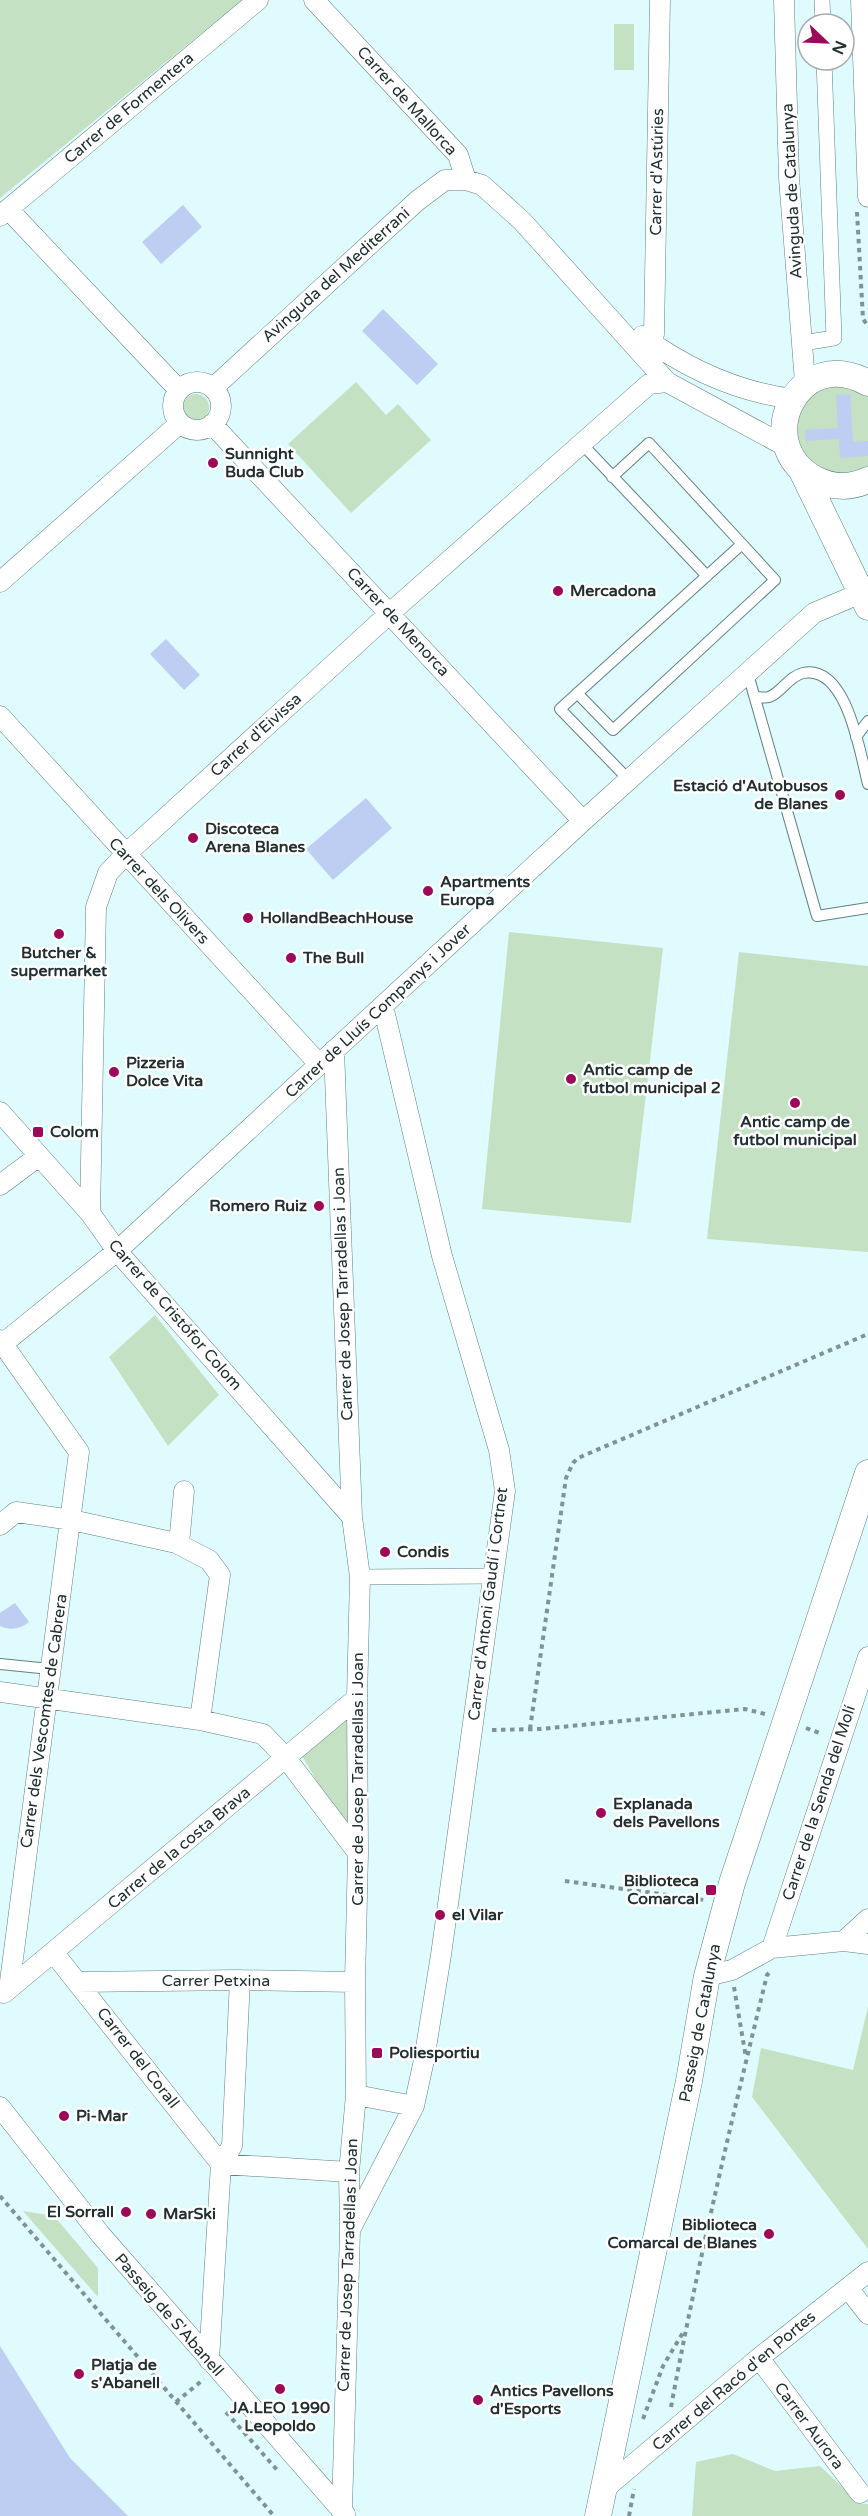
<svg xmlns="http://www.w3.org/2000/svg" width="868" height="2516" font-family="'Varela Round',sans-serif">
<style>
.green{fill:#c5e1c3}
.water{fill:#bdcef2}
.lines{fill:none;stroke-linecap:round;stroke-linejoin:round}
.service-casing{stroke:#608184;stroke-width:12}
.pedestrian-casing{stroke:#608184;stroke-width:16}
.minor-casing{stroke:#608184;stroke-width:21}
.tertiary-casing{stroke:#608184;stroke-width:27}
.path{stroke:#7e9395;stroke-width:4;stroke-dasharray:4.5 4.5;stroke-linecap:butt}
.service{stroke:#fff;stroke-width:10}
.pedestrian{stroke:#fff;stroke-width:15}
.minor{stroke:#fff;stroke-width:20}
.tertiary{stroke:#fff;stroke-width:26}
.poi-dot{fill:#9b0958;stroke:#fff;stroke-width:2}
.labels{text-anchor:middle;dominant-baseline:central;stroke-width:5;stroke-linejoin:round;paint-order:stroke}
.street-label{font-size:16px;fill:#212f30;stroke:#fff}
.poi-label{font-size:16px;font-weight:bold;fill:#212f30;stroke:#fff;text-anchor:start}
</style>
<rect width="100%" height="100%" fill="#dffbfe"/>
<path class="green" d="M0 0H242L0 198Z
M614 24H634V70H614Z
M356 382 386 415 398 404 431 440 351 513 288 444Z
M842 386 868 395V466C848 480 837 474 815 469 810 462 802 454 798 446 796 442 797 436 797 432 798 402 813 389 842 386Z
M183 407a13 13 0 1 1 26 0a13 13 0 1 1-26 0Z
M509 932 663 948 631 1223 482 1209Z
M739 952 868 966V1252L707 1239Z
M155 1315 219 1395 168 1446 109 1357Z
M354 1705 352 1841 298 1749Z
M868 2007V2249L752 2097 761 2048 853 2070Z
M23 2211 54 2216 98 2268V2297Z
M733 2454 775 2471 820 2466 860 2504H868V2516H692L696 2462Z"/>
<path class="water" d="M183 205 202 227 161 264 142 242Z
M383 309 438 364 417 385 362 331Z
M850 394 853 442 868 441V456L840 458 839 439 806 441 805 430 838 428 836 395Z
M166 639 200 675 184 690 150 654Z
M366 798 392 828 333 880 306 849Z
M15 1603 29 1622C20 1629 10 1631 0 1626V1613Z
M0 2346 70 2458 128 2516H0Z"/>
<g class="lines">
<defs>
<path id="service" d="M582 444 707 576
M612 477 649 443 742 544
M748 674 817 916 868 908
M577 693 613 730 775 580 742 544 560 709 629 780
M755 697C759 697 765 698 769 697 781 693 789 676 803 673 847 664 860 753 868 784
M856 737 868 721
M0 1664 50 1669"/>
<path id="pedestrian" d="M822 0 823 24
M809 342 834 338 824 60
M360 1577 492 1576"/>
<path id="minor" d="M314 0 458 155 466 180
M784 0 789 178 805 382
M861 0 868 197
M8 209 178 389
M0 216 258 0
M642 336C686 368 738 392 793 399
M652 343 654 334 660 0
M173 406a24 24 0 1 1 48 0a24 24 0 1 1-48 0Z
M213 388 417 201 445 180H466L482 185 522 221 667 382 787 447
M212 424 583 821
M0 582 180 423
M0 716 319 1064
M334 1050 352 1517 360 1577 357 1698 358 1853 355 1982 356 2095 349 2172 350 2230 342 2510
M0 1112 90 1213 117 1251 352 1517
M0 1185 39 1156
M90 1213 96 907 108 873 126 854 390 613 649 384 667 382
M0 1340 79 1452 9 1989
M0 1346 117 1251 583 821 814 613 868 590
M0 1525 16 1512 72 1520 176 1543 209 1560 220 1575 200 1720
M179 1544 184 1491
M0 1692 200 1720 263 1734 286 1758 358 1853
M844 1941 868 1919
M772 1948 868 1657
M53 1952 221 2164 349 2172
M707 1976 732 1970 772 1948 844 1941 868 1944
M78 1982 240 1980 355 1982
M4 1993 357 1698
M356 2095 414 2106
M0 2107 100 2234 345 2514
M351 2228 414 2106 424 2060 441 1955 505 1491 499 1450 442 1256 383 1006
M848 2288 868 2314
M759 2358 860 2493
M209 2360 221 2164 232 2146 240 1980
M602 2491 759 2358 868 2272"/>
<path id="tertiary" d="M868 383C798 343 750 444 815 479 832 488 851 488 868 480
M803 473 868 607
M598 2516 689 2081 707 1976 732 1883 868 1473"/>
</defs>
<use href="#service" class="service-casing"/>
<use href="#pedestrian" class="pedestrian-casing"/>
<use href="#minor" class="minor-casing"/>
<use href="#tertiary" class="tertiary-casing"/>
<path class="path" d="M857 212 863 319 868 326
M806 1728 822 1734
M530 1729 566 1478 573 1463 578 1458 868 1334
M492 1730 540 1729 745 1709 765 1714
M565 1881 704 1900
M734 1987 746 2058
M0 2196 274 2516
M176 2402 204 2379
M671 2407C698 2262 732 2118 767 1975L769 1973
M226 2412 278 2471
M643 2419 663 2366 684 2331
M629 2516 634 2489"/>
<use href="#service" class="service"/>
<use href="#pedestrian" class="pedestrian"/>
<use href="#minor" class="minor"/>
<use href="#tertiary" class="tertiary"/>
</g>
<g class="poi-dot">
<circle cx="213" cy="463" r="6"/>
<circle cx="558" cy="591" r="6"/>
<circle cx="840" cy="795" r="6"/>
<circle cx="193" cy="838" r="6"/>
<circle cx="428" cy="891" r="6"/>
<circle cx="248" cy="918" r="6"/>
<circle cx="59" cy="934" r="6"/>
<circle cx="291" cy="958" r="6"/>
<circle cx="114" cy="1072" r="6"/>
<circle cx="571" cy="1079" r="6"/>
<circle cx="795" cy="1103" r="6"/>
<rect x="32" y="1126" width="12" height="12" rx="3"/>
<circle cx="319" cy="1206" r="6"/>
<circle cx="385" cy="1552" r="6"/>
<circle cx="601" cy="1813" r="6"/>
<rect x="705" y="1884" width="12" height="12" rx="3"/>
<circle cx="440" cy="1915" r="6"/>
<rect x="371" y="2047" width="12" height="12" rx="3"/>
<circle cx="64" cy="2116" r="6"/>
<circle cx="126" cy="2212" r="6"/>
<circle cx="151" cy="2214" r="6"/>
<circle cx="769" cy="2234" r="6"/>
<circle cx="79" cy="2374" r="6"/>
<circle cx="280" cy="2389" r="6"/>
<circle cx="478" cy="2400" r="6"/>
</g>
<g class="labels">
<g class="street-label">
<text transform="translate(407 101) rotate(48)">Carrer de Mallorca</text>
<text transform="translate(129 108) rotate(-40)">Carrer de Formentera</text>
<text transform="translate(657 172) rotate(-89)">Carrer d'Astúries</text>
<text transform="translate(792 191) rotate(-93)">Avinguda de Catalunya</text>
<text transform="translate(336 275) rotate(-42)">Avinguda del Mediterrani</text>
<text transform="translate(398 622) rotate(47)">Carrer de Menorca</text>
<text transform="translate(256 735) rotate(-42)">Carrer d'Eivissa</text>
<text transform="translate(159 891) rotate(47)">Carrer dels Olivers</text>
<text transform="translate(378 1011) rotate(-43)">Carrer de Lluís Companys i Jover</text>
<text transform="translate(343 1294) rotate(-92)">Carrer de Josep Tarradellas i Joan</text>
<text transform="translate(175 1315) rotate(49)">Carrer de Cristófor Colom</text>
<text transform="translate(488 1604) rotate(-83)">Carrer d'Antoni Gaudí i Cortnet</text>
<text transform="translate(44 1721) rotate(-82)">Carrer dels Vescomtes de Cabrera</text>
<text transform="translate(358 1779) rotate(-90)">Carrer de Josep Tarradellas i Joan</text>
<text transform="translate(819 1803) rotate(-72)">Carrer de la Senda del Molí</text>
<text transform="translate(179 1848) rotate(-40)">Carrer de la costa Brava</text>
<text x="216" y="1981">Carrer Petxina</text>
<text transform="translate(700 2023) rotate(-79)">Passeig de Catalunya</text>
<text transform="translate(138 2058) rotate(52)">Carrer del Corall</text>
<text transform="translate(348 2265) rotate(-88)">Carrer de Josep Tarradellas i Joan</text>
<text transform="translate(169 2315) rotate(49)">Passeig de S'Abanell</text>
<text transform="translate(734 2381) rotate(-40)">Carrer del Racó d'en Portes</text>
<text transform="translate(809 2426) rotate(53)">Carrer Aurora</text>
</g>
<g class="poi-label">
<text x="225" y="454">Sunnight<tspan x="225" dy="18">Buda Club</tspan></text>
<text x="570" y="591">Mercadona</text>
<text x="828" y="786" text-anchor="end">Estació d'Autobusos<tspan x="828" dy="18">de Blanes</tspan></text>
<text x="205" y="829">Discoteca<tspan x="205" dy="18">Arena Blanes</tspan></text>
<text x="440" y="882">Apartments<tspan x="440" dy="18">Europa</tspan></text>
<text x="260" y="918">HollandBeachHouse</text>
<text x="59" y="953" text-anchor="middle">Butcher &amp;<tspan x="59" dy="18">supermarket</tspan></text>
<text x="303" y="958">The Bull</text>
<text x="126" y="1063">Pizzeria<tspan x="126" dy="18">Dolce Vita</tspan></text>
<text x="583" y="1070">Antic camp de<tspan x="583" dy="18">futbol municipal 2</tspan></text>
<text x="795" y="1122" text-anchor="middle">Antic camp de<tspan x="795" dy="18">futbol municipal</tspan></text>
<text x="50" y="1132">Colom</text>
<text x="307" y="1206" text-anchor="end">Romero Ruiz</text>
<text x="397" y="1552">Condis</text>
<text x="613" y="1804">Explanada<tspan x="613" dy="18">dels Pavellons</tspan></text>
<text x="699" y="1881" text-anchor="end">Biblioteca<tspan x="699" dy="18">Comarcal</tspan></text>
<text x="452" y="1915">el Vilar</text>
<text x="389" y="2053">Poliesportiu</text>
<text x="76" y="2116">Pi-Mar</text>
<text x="114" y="2212" text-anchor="end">El Sorrall</text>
<text x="163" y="2214">MarSki</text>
<text x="757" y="2225" text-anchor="end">Biblioteca<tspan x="757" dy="18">Comarcal de Blanes</tspan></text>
<text x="91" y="2365">Platja de<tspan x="91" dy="18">s'Abanell</tspan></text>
<text x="490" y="2391">Antics Pavellons<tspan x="490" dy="18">d'Esports</tspan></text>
<text x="280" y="2408" text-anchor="middle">JA.LEO 1990<tspan x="280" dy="18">Leopoldo</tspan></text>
</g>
</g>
<g transform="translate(826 42) rotate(113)"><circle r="28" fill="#ffffff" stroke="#a6acac" stroke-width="1.5"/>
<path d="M0-4.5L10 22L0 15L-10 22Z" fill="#9b0958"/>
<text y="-9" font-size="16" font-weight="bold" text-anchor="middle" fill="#212f30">N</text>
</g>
</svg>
